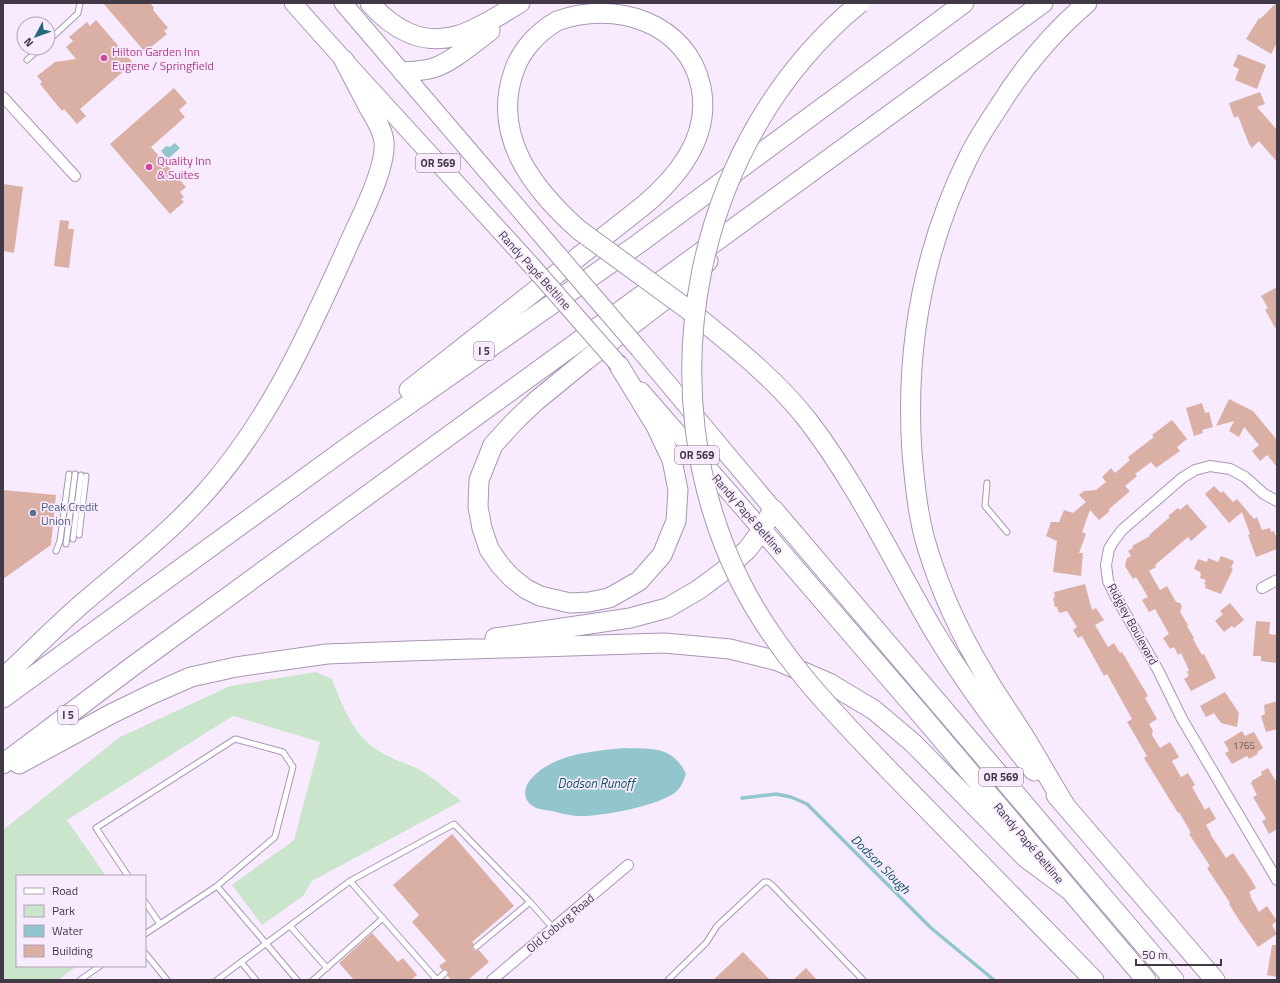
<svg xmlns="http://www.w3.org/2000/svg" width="1280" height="983" font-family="'Titillium Web',sans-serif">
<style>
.green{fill:#cbe5cc}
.water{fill:#92c5cc}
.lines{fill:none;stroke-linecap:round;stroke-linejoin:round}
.stream{stroke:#92c5cc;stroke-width:3.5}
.building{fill:#daafa4}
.lane-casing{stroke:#a995b4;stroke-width:7}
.street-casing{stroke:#a995b4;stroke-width:12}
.primary-casing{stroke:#a995b4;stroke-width:19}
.highway-casing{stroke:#a995b4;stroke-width:21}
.lane{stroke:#fff;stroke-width:5}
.street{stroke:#fff;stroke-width:10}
.primary{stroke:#fff;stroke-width:17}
.highway{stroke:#fff;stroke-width:19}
.primary-bridge-casing{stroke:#a995b4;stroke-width:19;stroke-linecap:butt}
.highway-bridge-casing{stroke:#a995b4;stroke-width:21;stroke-linecap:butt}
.primary-bridge{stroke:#fff;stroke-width:17}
.highway-bridge{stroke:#fff;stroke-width:19}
.hotel-dot{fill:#d1479c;stroke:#f8ebff;stroke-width:1.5}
.service-dot{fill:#5c6f8a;stroke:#f8ebff;stroke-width:1.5}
.labels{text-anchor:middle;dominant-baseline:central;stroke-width:3.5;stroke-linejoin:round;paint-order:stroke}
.number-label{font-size:10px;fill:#68565e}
.shield{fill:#f8ebff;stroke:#796e7e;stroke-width:1}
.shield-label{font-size:11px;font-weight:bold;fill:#423946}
.hotel-label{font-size:12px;fill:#b23c85;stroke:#f8ebff;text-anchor:start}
.street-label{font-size:12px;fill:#423946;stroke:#f8ebff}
.service-label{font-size:12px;fill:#4e5e75;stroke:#f8ebff;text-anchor:start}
.water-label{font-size:13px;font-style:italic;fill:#0a545c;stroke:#f8ebff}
</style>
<rect width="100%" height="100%" fill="#f8ebff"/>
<path class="green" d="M316 672 332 679C344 710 356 742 388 756 400 762 414 766 425 773 438 781 449 792 461 801L312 881 303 896 262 925 232 885 294 840 320 742 233 716 67 820 106 876H17V966H77L58 980H3V830L120 737 230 686Z"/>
<path class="water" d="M175 143 180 148 168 159 161 151 166 146 170 147Z
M625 748C652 749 673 746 686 774 683 782 681 789 673 794 652 807 601 817 576 816 568 815 559 813 552 811 544 810 535 809 529 803 524 798 524 789 528 783 548 754 593 751 625 748Z"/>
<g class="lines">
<path class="stream" d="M742 798 776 794 791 797 807 804 931 928 994 980"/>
</g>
<path class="building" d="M103 3H150L154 8 153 10 168 28 164 31 167 34 145 52Z
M1276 3H1277V43L1271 54 1246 39 1259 18 1260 19Z
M96 20 133 63 80 109 86 116 77 124 64 109 62 111 40 84 42 82 37 76 55 62 76 59 66 47 73 41 69 37 87 22 90 26Z
M1238 54 1266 65 1257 89 1235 80 1239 69 1233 66Z
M174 88 187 103 179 110 185 117 151 147 186 187 180 192 184 197 181 199 184 202 170 214 110 144Z
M1260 92 1265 104 1257 107 1277 130V162L1259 141 1252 148 1249 144 1238 116 1234 118 1229 103Z
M3 184 23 187 14 253 3 251Z
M60 220 69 221 68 229H74L69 268 54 266Z
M1277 287V331L1265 310 1268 308 1261 296Z
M1229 399 1253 411 1277 440V467L1267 455 1260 461 1252 451 1259 445 1244 427 1239 437 1229 431 1234 421 1216 426Z
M1202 403 1205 413 1209 412 1213 427 1202 430 1203 433 1194 436 1186 408Z
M1172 420 1187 439 1177 447 1180 451 1156 468 1151 462 1135 474 1137 476 1125 486 1130 491 1108 510 1110 511 1099 520 1090 510 1082 532 1086 534 1079 553H1083L1081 576 1053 572 1057 541 1046 536 1051 522H1059L1064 510 1073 513 1086 502 1079 495 1084 491 1096 490 1106 482 1102 477 1111 468 1115 473 1130 460 1128 457 1154 437 1152 435Z
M1214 486 1221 493 1223 491 1233 502 1237 499 1254 519 1257 517 1262 530 1270 528 1271 532 1274 531 1277 540V549L1256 557 1248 535 1250 534 1242 512 1229 523 1205 494Z
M3 490 56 495 51 545 3 579Z
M1187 504 1207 527 1191 541 1188 537 1155 565 1156 567 1149 571 1160 590 1167 586 1176 602 1180 603 1182 606 1180 612 1188 625 1187 626 1194 638 1193 639 1202 655 1204 654 1216 678 1191 691 1184 679 1189 676 1187 672 1189 670 1181 653 1178 655 1174 647 1170 649 1163 638 1169 634 1155 609 1149 612 1142 600 1148 597 1136 577 1133 579 1125 566 1127 558 1131 556 1128 551 1133 548 1132 546 1150 536 1149 535 1170 517 1168 516 1178 508 1180 510Z
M1221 556 1234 561 1231 568 1233 569 1221 594 1205 588 1206 585 1204 584 1206 580 1200 578 1201 574 1200 573V572L1194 569 1198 559 1207 562 1208 558 1218 562Z
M1085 584 1092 610 1096 608 1104 620 1095 625 1108 647 1114 643 1120 653 1122 652 1148 696 1145 698 1157 719 1149 724 1153 731 1152 735 1160 748 1170 742 1179 757 1172 761 1181 777 1188 773 1195 785 1192 787 1205 810 1209 807 1216 819 1206 825 1211 834H1210L1226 858 1233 853 1249 876 1256 888 1249 892 1251 896H1250L1259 912 1267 906 1277 921 1272 925 1277 934 1258 947 1237 917 1229 904 1230 903 1207 868 1210 866 1189 834 1191 833 1179 812 1178 813 1144 758 1147 756 1127 722 1132 719 1107 674 1104 676 1082 636 1078 638 1073 630 1077 627 1067 611 1059 613 1057 607H1055L1053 598 1055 597 1054 592Z
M1230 603 1244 620 1234 628 1232 626 1224 632 1215 621 1223 614 1220 611Z
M1256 621 1270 622 1269 634 1277 635V663L1261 661V656H1253Z
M1225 692 1239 713 1237 727 1221 723 1214 713 1206 717 1200 706Z
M1277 701V729L1266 732 1261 716 1265 714 1264 705Z
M1242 731 1245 736 1254 732 1263 748 1257 752 1258 754 1249 759 1247 756 1232 764 1225 753 1229 751 1224 742Z
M1268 768 1277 783V829L1269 834 1262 821 1266 819 1253 797 1257 795 1251 783 1253 780 1262 775 1261 772Z
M452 834 514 906 472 942 474 944 472 947 473 950 476 951 479 950 489 962 468 980H451L448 976V971L446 969 442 970 439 966 446 961 412 922 419 915 393 885Z
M372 933 398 962 403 958 417 975 411 980H354L339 963Z
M1272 945H1277V977L1267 975Z
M743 952 770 980H713Z
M806 968 817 980H793Z"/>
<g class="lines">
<defs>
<path id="lane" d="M48 41 73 18 78 13 80 3
M27 60 40 48
M987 483 985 506 1007 532
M79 535 86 476
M73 539 81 475
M66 544 75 474
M56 551 60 541 69 474
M128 876 96 828 235 739 283 752 293 767 275 837 217 886 145 934
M350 881 437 980
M217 886 297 980
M145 902 160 924
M290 926 327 968
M476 947 530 902 553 928
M145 953 167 980
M241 962 256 980
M80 980 100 966
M217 980 350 881 454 824 530 902
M313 980 383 918
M437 980 445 973
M668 980 706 943 717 926 764 882H768L772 885 863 980"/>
<path id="street" d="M3 97 75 176
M1277 501 1264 494 1245 477 1230 469 1210 466 1195 470 1182 478 1122 530 1113 542 1109 549 1106 565 1108 581 1116 597 1158 670 1182 719 1277 880
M1262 588 1277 580
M492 980 628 865"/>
<path id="primary" d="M293 3 344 60 532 266
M343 3 554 250
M639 349 773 509
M641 391 762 530"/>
<path id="highway" d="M370 3C381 16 393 26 409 33 450 51 485 23 520 3
M403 72C413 71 423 71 433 68 451 63 475 42 490 31
M690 311C732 345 776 379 809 422 858 486 892 559 932 628 962 678 997 726 1034 771
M618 364 656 426 672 460 678 490 676 521 662 555 639 581 609 598 589 602 570 603 540 596 526 589 512 578 500 565 489 549 482 528 478 507 479 480 493 445 514 422 536 401 585 361 693 278 708 261
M409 390 643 206C679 176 711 136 701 87 687 22 615 0 557 21 538 32 521 50 514 71 491 136 533 189 579 230
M762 530 923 717 1146 980
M495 638 630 618 667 608 698 590 721 573 747 550 762 530 773 509 1174 980
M3 678C30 653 56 626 84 602 125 567 168 534 204 494 268 423 307 336 346 250 357 224 387 169 384 142 383 130 375 118 369 108 361 92 352 76 344 60
M3 698 352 444 638 244 964 3
M3 764 133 666 1043 3
M19 764 111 714 152 694 191 677 236 667 327 654 408 651 664 643 730 649 778 661 829 683 874 710 913 743 1026 858 1068 889
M886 767 1094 980
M1056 795 1215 980
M1065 805C1051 782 1038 759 1024 736 1011 715 997 696 985 675 962 637 941 592 928 550 918 519 915 485 912 453 905 348 923 248 970 154 978 138 988 123 998 108 1022 69 1052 33 1087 3"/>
</defs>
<use href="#lane" class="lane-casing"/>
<use href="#street" class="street-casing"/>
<use href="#primary" class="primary-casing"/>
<use href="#highway" class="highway-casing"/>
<use href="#lane" class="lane"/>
<use href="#street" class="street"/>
<use href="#primary" class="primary"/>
<use href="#highway" class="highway"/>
<defs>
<path id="primary-bridge" d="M554 250 639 349
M532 266 618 364"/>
<path id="highway-bridge" d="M860 3C693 140 645 389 740 581 776 653 831 710 886 767
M579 230 690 311"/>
</defs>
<use href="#primary-bridge" class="primary-bridge-casing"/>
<use href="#highway-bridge" class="highway-bridge-casing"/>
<use href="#primary-bridge" class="primary-bridge"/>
<use href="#highway-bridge" class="highway-bridge"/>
</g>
<g class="hotel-dot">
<circle cx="104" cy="58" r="4"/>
<circle cx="149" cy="167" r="4"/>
</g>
<circle class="service-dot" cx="33" cy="513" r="4"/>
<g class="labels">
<g class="number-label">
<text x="1244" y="745">1765</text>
</g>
<g class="shield">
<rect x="416" y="154" width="44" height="18" rx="3"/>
<rect x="474" y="342" width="20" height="18" rx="3"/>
<rect x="675" y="446" width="44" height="18" rx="3"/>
<rect x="58" y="706" width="20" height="18" rx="3"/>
<rect x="979" y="768" width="44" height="18" rx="3"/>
</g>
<g class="shield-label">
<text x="438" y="163">OR 569</text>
<text x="484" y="351">I 5</text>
<text x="697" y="455">OR 569</text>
<text x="68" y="715">I 5</text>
<text x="1001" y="777">OR 569</text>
</g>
<g class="hotel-label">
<text x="112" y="51">Hilton Garden Inn<tspan x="112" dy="14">Eugene / Springfield</tspan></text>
<text x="157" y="160">Quality Inn<tspan x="157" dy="14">&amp; Suites</tspan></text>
</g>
<g class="street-label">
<text transform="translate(535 270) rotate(48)">Randy Papé Beltline</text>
<text transform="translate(748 514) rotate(49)">Randy Papé Beltline</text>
<text transform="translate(1133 624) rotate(61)">Ridgley Boulevard</text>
<text transform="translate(1029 843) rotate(50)">Randy Papé Beltline</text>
<text transform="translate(560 923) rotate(-40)">Old Coburg Road</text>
</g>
<g class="service-label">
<text x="41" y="506">Peak Credit<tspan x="41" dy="14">Union</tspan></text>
</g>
<g class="water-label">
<text x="596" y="783">Dodson Runoff</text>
<text transform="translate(881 864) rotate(45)">Dodson Slough</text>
</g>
</g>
<rect width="1280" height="983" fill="none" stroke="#423946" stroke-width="8"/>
<rect x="16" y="875" width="130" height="92" fill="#f8ebff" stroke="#afa4b5"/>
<rect x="24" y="888" width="20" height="6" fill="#ffffff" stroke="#afa4b5"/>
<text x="52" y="895" font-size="12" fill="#423946">Road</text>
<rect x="24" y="905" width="20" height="12" fill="#cbe5cc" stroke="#afa4b5"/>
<text x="52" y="915" font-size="12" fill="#423946">Park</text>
<rect x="24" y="925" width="20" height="12" fill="#92c5cc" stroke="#afa4b5"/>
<text x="52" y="935" font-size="12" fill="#423946">Water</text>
<rect x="24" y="945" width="20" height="12" fill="#daafa4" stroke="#afa4b5"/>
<text x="52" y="955" font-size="12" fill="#423946">Building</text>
<g transform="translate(36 36) rotate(229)"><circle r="19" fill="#f8ebff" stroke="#afa4b5"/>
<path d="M0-3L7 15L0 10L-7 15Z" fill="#24697a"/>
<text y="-6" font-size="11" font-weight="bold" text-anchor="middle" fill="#423946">N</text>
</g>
<path d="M1136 959v6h85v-6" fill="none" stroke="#423946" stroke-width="2"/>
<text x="1142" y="959" font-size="12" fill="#423946" stroke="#f8ebff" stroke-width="3" paint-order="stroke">50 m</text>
</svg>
